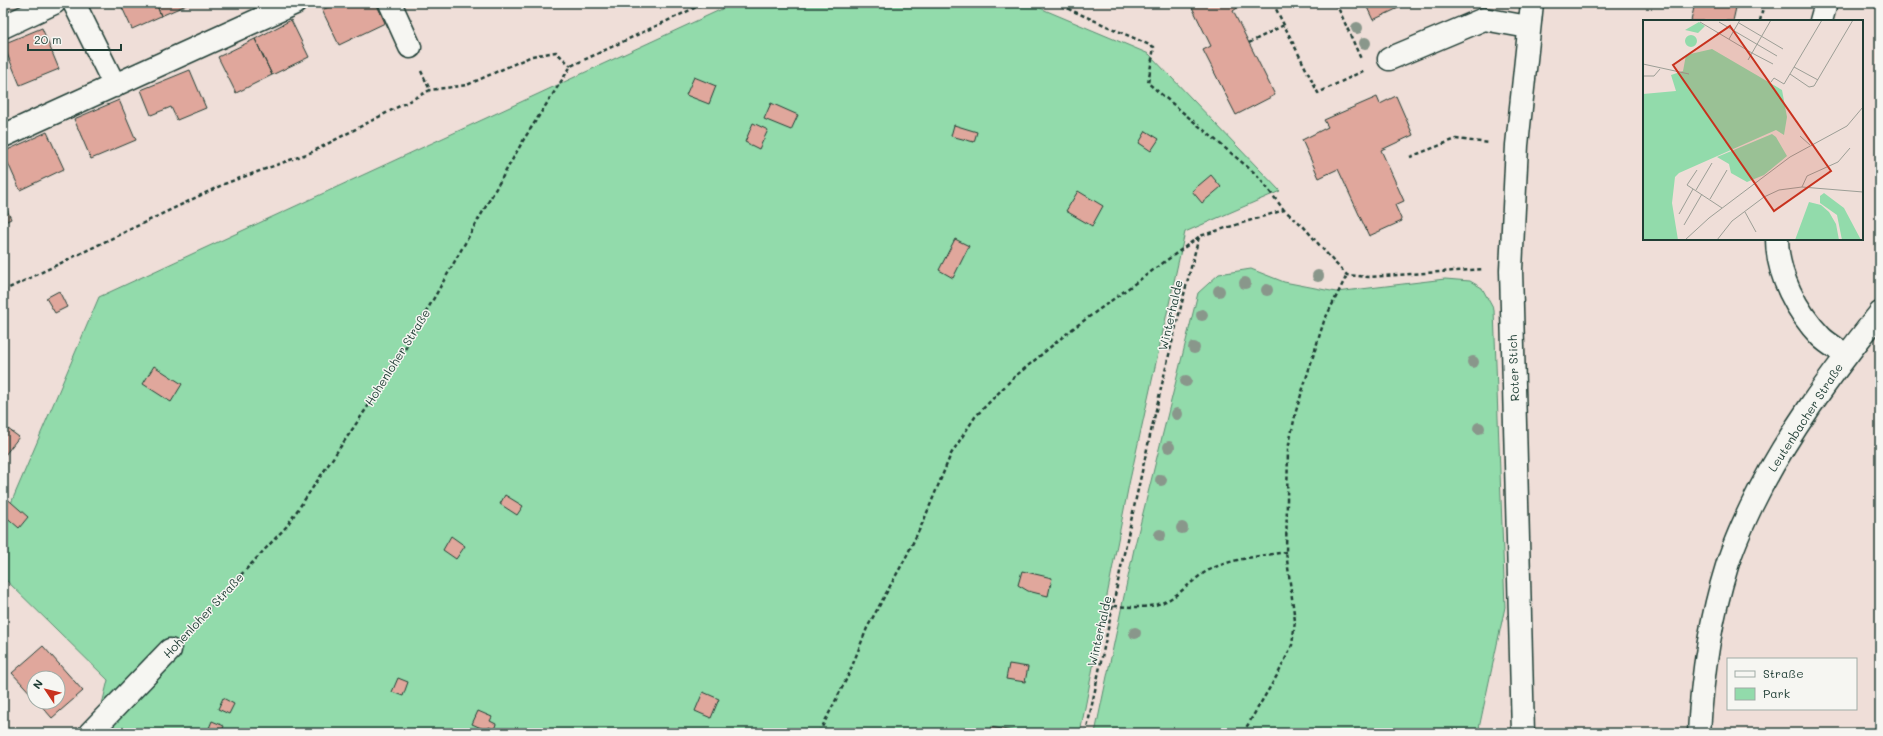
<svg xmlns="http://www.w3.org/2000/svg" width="1883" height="736" font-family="Mali,sans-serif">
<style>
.green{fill:#92dbab;stroke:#588c70}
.building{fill:#e0a79c;stroke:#1f3d34}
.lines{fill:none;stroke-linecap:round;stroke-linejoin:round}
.minor-casing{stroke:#1f3d34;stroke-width:25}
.path{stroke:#1f3d34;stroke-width:2.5;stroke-dasharray:4 3;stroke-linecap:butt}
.minor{stroke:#f6f6f2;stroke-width:22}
.tree{fill:#89978b}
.labels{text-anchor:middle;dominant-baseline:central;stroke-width:3;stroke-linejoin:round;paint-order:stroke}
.street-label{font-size:12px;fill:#1f3d34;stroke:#f6f6f2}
.inset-road{fill:none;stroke:#9c9e96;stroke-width:1}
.view{fill:#c8321e;fill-opacity:0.15;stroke:#c8321e;stroke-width:2}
.inset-edge{fill:none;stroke:#1f3d34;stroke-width:2}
</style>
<rect width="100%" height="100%" fill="#efded8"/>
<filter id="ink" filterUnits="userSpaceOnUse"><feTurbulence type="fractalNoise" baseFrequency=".025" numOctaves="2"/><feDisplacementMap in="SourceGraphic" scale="8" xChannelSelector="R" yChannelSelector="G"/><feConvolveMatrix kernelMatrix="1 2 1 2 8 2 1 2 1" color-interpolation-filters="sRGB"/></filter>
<g filter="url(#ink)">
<path class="green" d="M735 3H1028L1149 54 1280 191 1185 232 1129 484 1080 733H95L108 680 3 577V522L99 297Z
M1251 269 1284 282 1336 292 1445 279 1470 281 1482 288 1494 310 1505 607 1478 733H1095L1134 549 1198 293 1219 274Z"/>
<path class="building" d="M120 3H156L161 16 132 29Z
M156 3H191L161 16Z
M338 3H376L385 23 339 45 322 10Z
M1190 3H1238L1240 6 1233 11 1275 95 1236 115 1203 50 1211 46Z
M1365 3H1409L1373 20Z
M1695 3H1737L1733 21H1691Z
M291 20 309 57 272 75 255 39Z
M42 28 59 69 20 85 3 44Z
M255 39 272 75 236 93 218 57Z
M190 70 206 108 177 120 171 107 151 115 141 90Z
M694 77 716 86 709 104 686 95Z
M1396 96 1413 135 1381 150 1404 201 1395 205 1402 221 1369 236 1338 169 1319 178 1302 140 1328 127 1324 120 1377 97 1380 104Z
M119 100 136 140 91 159 74 119Z
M771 103 798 115 791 130 764 119Z
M753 123 768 130 759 149 745 142Z
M954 125 977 132 974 142 951 136Z
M1146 131 1159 139 1151 151 1139 143Z
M47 132 64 169 20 190 3 152Z
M1211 175 1221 187 1202 203 1192 191Z
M1078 191 1103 206 1092 226 1066 211Z
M3 200 11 219 3 223Z
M955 239 969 246 953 278 939 270Z
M59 291 67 307 55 313 46 298Z
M154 366 182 384 171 402 143 384Z
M4 426 19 437 5 455 3 453Z
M3 495 28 517 19 528 3 514Z
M505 495 523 506 517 515 500 504Z
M451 536 465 546 456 559 443 550Z
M1022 571 1052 578 1048 596 1028 591 1018 585Z
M43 646 83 691 52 718 38 702H58V678H34V697L12 673Z
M1009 664 1028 667 1025 682 1006 679Z
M398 678 408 682 403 696 392 692Z
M703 692 719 699 711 718 695 711Z
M223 698 234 704 229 714 218 709Z
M478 711 492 717 490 721 496 724 494 730 489 727 488 731 472 724Z
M212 721 224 726 221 733H207Z
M991 727 1018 732 989 733Z"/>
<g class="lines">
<defs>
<path id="minor" d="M74 3 115 86
M390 3 410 47
M1821 21 1826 3
M3 27 54 3
M1389 59 1484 19 1528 27
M3 136 295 3
M1777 239C1777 275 1797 312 1821 337 1828 344 1838 349 1846 355
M90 733 170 650
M1523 733 1511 270 1517 145 1532 3
M1699 733C1702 676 1710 620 1727 566 1733 546 1742 526 1751 507 1785 437 1831 374 1880 313"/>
</defs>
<use href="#minor" class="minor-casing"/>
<path class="path" d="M1055 3 1154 47 1148 83 1257 175 1284 210 1303 226 1334 262 1347 275 1368 277 1484 269
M1273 3 1318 93 1365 70
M1336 3 1361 59
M1760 21 1764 3
M1249 43 1284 25
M421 71 430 90
M1410 157 1456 139 1489 143
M3 291 224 184 312 152 430 90 467 85 532 56 556 52 571 66
M1114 606C1131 607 1150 609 1166 601 1183 593 1194 577 1211 569 1234 558 1262 556 1286 552
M188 631 286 527 396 365 524 139 571 66 705 3
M819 733 849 674 867 628 905 559 924 520 951 454 975 417 1012 379 1071 330 1200 236 1284 210
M1086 733C1121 567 1155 401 1199 237
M1243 733 1279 672 1292 645 1295 621 1286 552 1288 449 1296 411 1324 321 1347 275"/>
<use href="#minor" class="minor"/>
</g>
<g class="tree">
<circle cx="1357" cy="28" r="6"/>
<circle cx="1365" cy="43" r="6"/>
<circle cx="1318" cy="276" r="6"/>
<circle cx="1245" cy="283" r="6"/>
<circle cx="1267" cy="290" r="6"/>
<circle cx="1219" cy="291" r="6"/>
<circle cx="1202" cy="315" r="6"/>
<circle cx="1194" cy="348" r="6"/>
<circle cx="1473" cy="362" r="6"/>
<circle cx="1186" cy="381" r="6"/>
<circle cx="1177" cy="414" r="6"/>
<circle cx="1479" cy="428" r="6"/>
<circle cx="1169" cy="447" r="6"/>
<circle cx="1161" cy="480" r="6"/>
<circle cx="1182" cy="528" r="6"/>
<circle cx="1160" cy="535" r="6"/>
<circle cx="1135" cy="633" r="6"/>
</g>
</g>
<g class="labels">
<g class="street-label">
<text transform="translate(1170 315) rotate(-77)">Winterhalde</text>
<text transform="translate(397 357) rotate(-58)">Hohenloher Straße</text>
<text transform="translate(1513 368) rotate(-92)">Roter Stich</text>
<text transform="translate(1805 417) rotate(-57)">Leutenbacher Straße</text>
<text transform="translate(203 615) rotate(-47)">Hohenloher Straße</text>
<text transform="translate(1099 631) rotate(-77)">Winterhalde</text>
</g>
</g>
<g transform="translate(1643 20)">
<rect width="220" height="220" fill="#efded8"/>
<path d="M56 2 62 6 55 13 42 10ZM42 21a6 6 0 1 1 12 0a6 6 0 1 1-12 0ZM69 29 139 70 144 97 141 115 133 110 36 153 32 157 29 183 35 220H0V74L33 71 28 55 40 51 43 35ZM129 114 133 117 144 136 121 155 104 162 88 153 86 144 74 137ZM181 173 201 188 218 220H199L194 195 177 183V176ZM166 182 178 185 186 192 193 204 196 220H152Z" fill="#92dbab"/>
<path class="inset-road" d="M57 2 109 33 128 0M76 2 134 36M96 3 140 29M86 19 97 0M105 40 109 33 130 44M0 44 46 54M151 47 175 60M147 54 166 67 171 66 210 0M0 56H11L17 49M128 62 131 58 141 64 179 0M157 116 167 125M54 150 44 165 79 188M159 167 164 156 195 142 207 128M53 170 69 143M67 179 84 150M102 192 113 212M36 194 50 169M41 205 59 174M42 220 66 198 147 137 204 106 220 87M74 220 89 201 121 177 136 170 159 167 220 172"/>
<path class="view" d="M87 6 188 151 131 191 30 45Z"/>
<rect width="220" height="220" class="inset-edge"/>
</g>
<rect width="1883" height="736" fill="none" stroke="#f6f6f2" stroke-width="16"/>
<rect x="8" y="8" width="1867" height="720" fill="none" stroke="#1f3d34" stroke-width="1.5" filter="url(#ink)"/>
<rect x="1727" y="658" width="130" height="52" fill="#f6f6f2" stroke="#a0aca6"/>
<rect x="1735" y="671" width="20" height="6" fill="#f6f6f2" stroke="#a0aca6"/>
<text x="1763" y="678" font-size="12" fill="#1f3d34">Straße</text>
<rect x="1735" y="688" width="20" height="12" fill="#92dbab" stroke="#a0aca6"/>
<text x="1763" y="698" font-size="12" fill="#1f3d34">Park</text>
<g transform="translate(46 690) rotate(305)"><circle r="19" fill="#f6f6f2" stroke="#a0aca6"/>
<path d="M0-3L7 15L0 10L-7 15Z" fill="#c8321e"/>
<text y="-6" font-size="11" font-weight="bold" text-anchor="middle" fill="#1f3d34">N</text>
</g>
<path d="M28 44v6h93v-6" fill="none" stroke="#1f3d34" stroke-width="2"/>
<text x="34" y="44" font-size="12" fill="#1f3d34" stroke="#f6f6f2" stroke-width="3" paint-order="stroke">20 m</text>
</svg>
